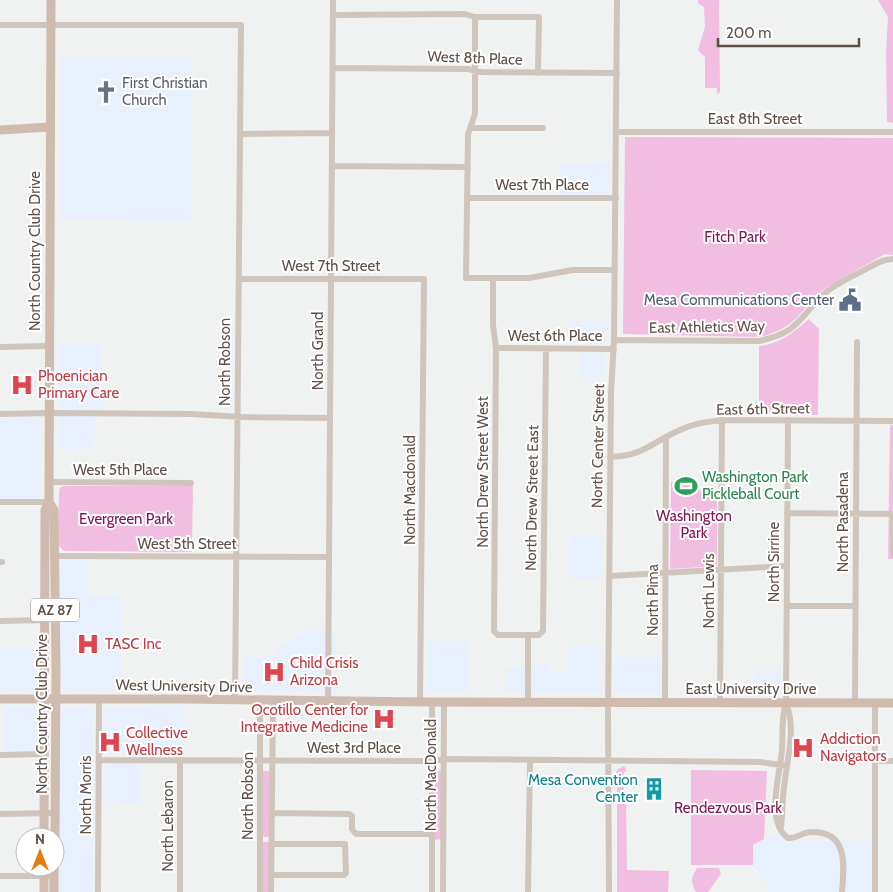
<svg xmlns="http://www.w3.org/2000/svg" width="893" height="892" font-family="Cabin,sans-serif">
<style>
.commercial{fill:#e9f0fd}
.green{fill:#f1bde1}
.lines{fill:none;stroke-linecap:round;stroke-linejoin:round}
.minor{stroke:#cfc5bd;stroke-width:6}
.major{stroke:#cfbcaf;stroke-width:9}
.labels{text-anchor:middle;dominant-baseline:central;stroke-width:4;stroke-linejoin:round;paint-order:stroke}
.shield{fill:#fff;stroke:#8e847e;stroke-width:1}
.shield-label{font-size:14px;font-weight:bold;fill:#5e5047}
.street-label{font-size:15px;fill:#5e5047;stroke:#fff}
.worship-label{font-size:15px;fill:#5b616d;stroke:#fff;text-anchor:start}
.park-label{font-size:15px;fill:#821554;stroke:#fff}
.service-label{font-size:15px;fill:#4e5e75;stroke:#fff;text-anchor:end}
.health-label{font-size:15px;fill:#be3a42;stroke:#fff;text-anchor:start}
.leisure-label{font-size:15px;fill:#27864d;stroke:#fff;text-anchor:start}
.culture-label{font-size:15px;fill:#0d838f;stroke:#fff;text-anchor:end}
</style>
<rect width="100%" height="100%" fill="#f0f2f2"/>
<path class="commercial" d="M60 58H193L192 221 59 220Z
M609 162V192L607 194 558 195 559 163Z
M568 321H606V344H568Z
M58 343 101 344V378H104L103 410H95L94 449H58Z
M579 353H606L603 378H579Z
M32 417 36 418 39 421 40 495 35 499H0V418Z
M570 535H601V579L568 578Z
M63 560H88V596H121V692L68 691 61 688 59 564Z
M308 630H336V692L243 691V658H278V645H284Z
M428 641H469V692H428Z
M568 646H600V693L505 692V668H533L534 665H549V673H567Z
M0 648H40L41 684 38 690 0 692Z
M616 657H661V693H616Z
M754 670H782V694L754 693Z
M185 705 186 755 105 753 104 715 106 708Z
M35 706 38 707 40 712 37 748 34 750 3 751V707Z
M64 707 73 709 88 708 93 711V892H59L60 713 61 710Z
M107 764H141V803L104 802V769Z
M778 832 795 841H871V892H768L767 886 755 867 756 844Z"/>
<path class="green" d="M698 0H719L720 92 717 94V88H705V57L698 50 705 27 704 7 698 3Z
M878 0H893V123L887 122 886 53 888 17Z
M625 137 893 138V255L885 254 827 287C799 308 800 328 759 337L623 334Z
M809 319 819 329 818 415 759 414V346C780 344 794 332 809 319Z
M890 425H893V559H888Z
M671 482H695L696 490H717V566L670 569Z
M63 486H193L192 552 64 551 58 545 59 492 60 488Z
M624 766 627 771 624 772V800H626L627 870 669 871 668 892H617V791L616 772 618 769Z
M691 770 767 771 764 839 753 845V865H691Z
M263 771H270V836L268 837H264L263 835Z
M434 771H441V839L435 840Z
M263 842H269L270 892H262Z
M697 868H719L721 874 708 892H696C691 881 690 880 697 868Z"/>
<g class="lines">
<path class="minor" d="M333 15 465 14 475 17H539L538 73
M475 17V114L468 134 466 278H529L573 270H615
M0 25H241L235 700
M333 68 468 69 481 72 617 73
M470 128H543
M616 132H893
M240 134 332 133
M332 166 468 167
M467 198H616
M493 278V325L496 348 494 631 498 635H539L543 631 546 349
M239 279H424L420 702
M614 340 759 341C797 333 797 321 821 297 832 285 850 278 864 270 874 265 882 259 893 259
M0 347 49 346
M496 348 614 349
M0 414 49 413 191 414 242 417 330 418
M788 420 786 703C781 718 783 733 782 749 781 772 764 821 788 838 797 839 802 832 811 832 849 831 844 866 842 892
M610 457C644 456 652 442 680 430 693 423 708 422 722 420L893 421
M49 482 191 483
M0 502H49
M787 513 893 514V555
M53 556 329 557
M0 562H2
M609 576 787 566
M787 606H856
M0 621 45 620
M528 635V702
M328 702 333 0
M665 703 666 437
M720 703 722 420
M855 703 857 342
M0 755 44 754
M99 760 427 761 450 759 760 762 787 766
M180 760V892
M875 761H893
M272 813 349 814 352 816V829L356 834H432
M0 814 55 813
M781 827C783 812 782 796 785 780 788 754 796 728 786 703
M272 875H344L346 873 345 844H272
M0 876H54
M98 892 99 699
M260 892V701
M271 892 273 701
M432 892V702
M443 892 444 702
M528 892 530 760
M609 892 608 713 611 393 614 340 617 0
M875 892V703"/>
<path class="major" d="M0 130 50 127
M49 502 54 510 56 668 55 837
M0 699H185L425 702 893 703
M44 837 45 515V510L49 502 51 0
M44 892V867
M54 892V867"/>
</g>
<defs>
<symbol id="church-bare" viewBox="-9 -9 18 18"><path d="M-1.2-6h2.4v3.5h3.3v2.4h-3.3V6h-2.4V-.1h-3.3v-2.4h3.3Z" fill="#6b7280" stroke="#fff" stroke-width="2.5" paint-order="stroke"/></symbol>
<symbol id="civic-bare" viewBox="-9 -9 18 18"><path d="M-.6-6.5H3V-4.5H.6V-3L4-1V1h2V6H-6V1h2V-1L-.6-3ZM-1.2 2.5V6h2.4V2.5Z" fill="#5c6f8a" stroke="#fff" stroke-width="2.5" paint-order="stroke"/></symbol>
<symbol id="hospital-bare" viewBox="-9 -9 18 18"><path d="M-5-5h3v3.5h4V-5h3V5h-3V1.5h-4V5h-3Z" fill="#e0444e" stroke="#fff" stroke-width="2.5" paint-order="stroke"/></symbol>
<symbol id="stadium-bare" viewBox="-9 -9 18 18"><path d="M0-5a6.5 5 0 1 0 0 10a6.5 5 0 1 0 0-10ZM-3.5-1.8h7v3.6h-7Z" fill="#2e9e5b" stroke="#fff" stroke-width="2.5" paint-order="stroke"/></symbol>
<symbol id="building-bare" viewBox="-9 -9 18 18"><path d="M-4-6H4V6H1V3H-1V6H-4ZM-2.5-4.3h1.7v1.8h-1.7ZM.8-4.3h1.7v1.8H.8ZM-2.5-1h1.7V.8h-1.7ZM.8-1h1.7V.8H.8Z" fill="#0f9aa8" stroke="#fff" stroke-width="2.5" paint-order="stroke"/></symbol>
</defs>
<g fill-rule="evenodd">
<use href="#church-bare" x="90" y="76" width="32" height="32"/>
<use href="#civic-bare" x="834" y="284" width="32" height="32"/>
<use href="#hospital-bare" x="6" y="369" width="32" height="32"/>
<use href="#stadium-bare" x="670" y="470" width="32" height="32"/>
<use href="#hospital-bare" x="72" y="628" width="32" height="32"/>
<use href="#hospital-bare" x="258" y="656" width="32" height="32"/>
<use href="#hospital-bare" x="368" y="703" width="32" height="32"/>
<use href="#hospital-bare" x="94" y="726" width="32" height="32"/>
<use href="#hospital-bare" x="787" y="732" width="32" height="32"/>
<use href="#building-bare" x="638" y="773" width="32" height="32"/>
</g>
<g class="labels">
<rect class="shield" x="31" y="598.5" width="48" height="23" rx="4"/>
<g class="shield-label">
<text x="55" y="610">AZ 87</text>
</g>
<g class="street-label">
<text transform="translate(475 58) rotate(2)">West 8th Place</text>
<text x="755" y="119">East 8th Street</text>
<text x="542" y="185">West 7th Place</text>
<text transform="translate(35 251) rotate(-90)">North Country Club Drive</text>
<text x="331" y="266">West 7th Street</text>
<text transform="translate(707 327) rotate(-1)">East Athletics Way</text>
<text x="555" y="336">West 6th Place</text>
<text transform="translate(318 351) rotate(-90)">North Grand</text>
<text transform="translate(225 362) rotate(-90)">North Robson</text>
<text transform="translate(763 409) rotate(-1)">East 6th Street</text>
<text transform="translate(598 446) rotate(-89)">North Center Street</text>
<text x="120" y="470">West 5th Place</text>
<text transform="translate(483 472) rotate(-90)">North Drew Street West</text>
<text transform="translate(410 490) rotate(-90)">North Macdonald</text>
<text transform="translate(532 498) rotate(-89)">North Drew Street East</text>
<text transform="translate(843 522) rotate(-90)">North Pasadena</text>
<text x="187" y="544">West 5th Street</text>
<text transform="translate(774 562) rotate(-90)">North Sirrine</text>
<text transform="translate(709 591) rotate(-90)">North Lewis</text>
<text transform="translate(653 600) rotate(-90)">North Pima</text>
<text transform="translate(184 686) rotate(1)">West University Drive</text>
<text x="751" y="689">East University Drive</text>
<text transform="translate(42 714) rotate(-90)">North Country Club Drive</text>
<text x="354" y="748">West 3rd Place</text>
<text transform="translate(431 775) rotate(-90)">North MacDonald</text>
<text transform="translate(86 795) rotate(-90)">North Morris</text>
<text transform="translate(248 796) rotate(-90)">North Robson</text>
<text transform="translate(168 826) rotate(-90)">North Lebaron</text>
</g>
<g class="worship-label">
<text x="122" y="83">First Christian<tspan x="122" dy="17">Church</tspan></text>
</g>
<g class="park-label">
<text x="735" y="237">Fitch Park</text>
<text x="694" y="516">Washington<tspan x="694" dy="17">Park</tspan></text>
<text x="126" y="519">Evergreen Park</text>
<text x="728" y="808">Rendezvous Park</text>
</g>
<g class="service-label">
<text x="834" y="300">Mesa Communications Center</text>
</g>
<g class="health-label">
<text x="38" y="376">Phoenician<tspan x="38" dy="17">Primary Care</tspan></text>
<text x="105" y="644">TASC Inc</text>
<text x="290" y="663">Child Crisis<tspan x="290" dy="17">Arizona</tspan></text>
<text x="368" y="710" text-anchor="end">Ocotillo Center for<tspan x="368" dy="17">Integrative Medicine</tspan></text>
<text x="126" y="733">Collective<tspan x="126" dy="17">Wellness</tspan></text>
<text x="820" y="739">Addiction<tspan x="820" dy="17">Navigators</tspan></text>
</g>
<g class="leisure-label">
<text x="702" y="477">Washington Park<tspan x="702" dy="17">Pickleball Court</tspan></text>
</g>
<g class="culture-label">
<text x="638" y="780">Mesa Convention<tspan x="638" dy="17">Center</tspan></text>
</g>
</g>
<g transform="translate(40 852)"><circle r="24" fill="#ffffff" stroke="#bfb9b5"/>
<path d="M0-4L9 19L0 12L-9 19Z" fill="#e87b14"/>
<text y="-8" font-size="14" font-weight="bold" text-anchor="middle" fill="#5e5047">N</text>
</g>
<path d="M718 38v8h141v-8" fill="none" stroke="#5e5047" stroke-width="2.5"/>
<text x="726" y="38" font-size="15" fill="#5e5047" stroke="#ffffff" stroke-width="4" paint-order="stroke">200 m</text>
</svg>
